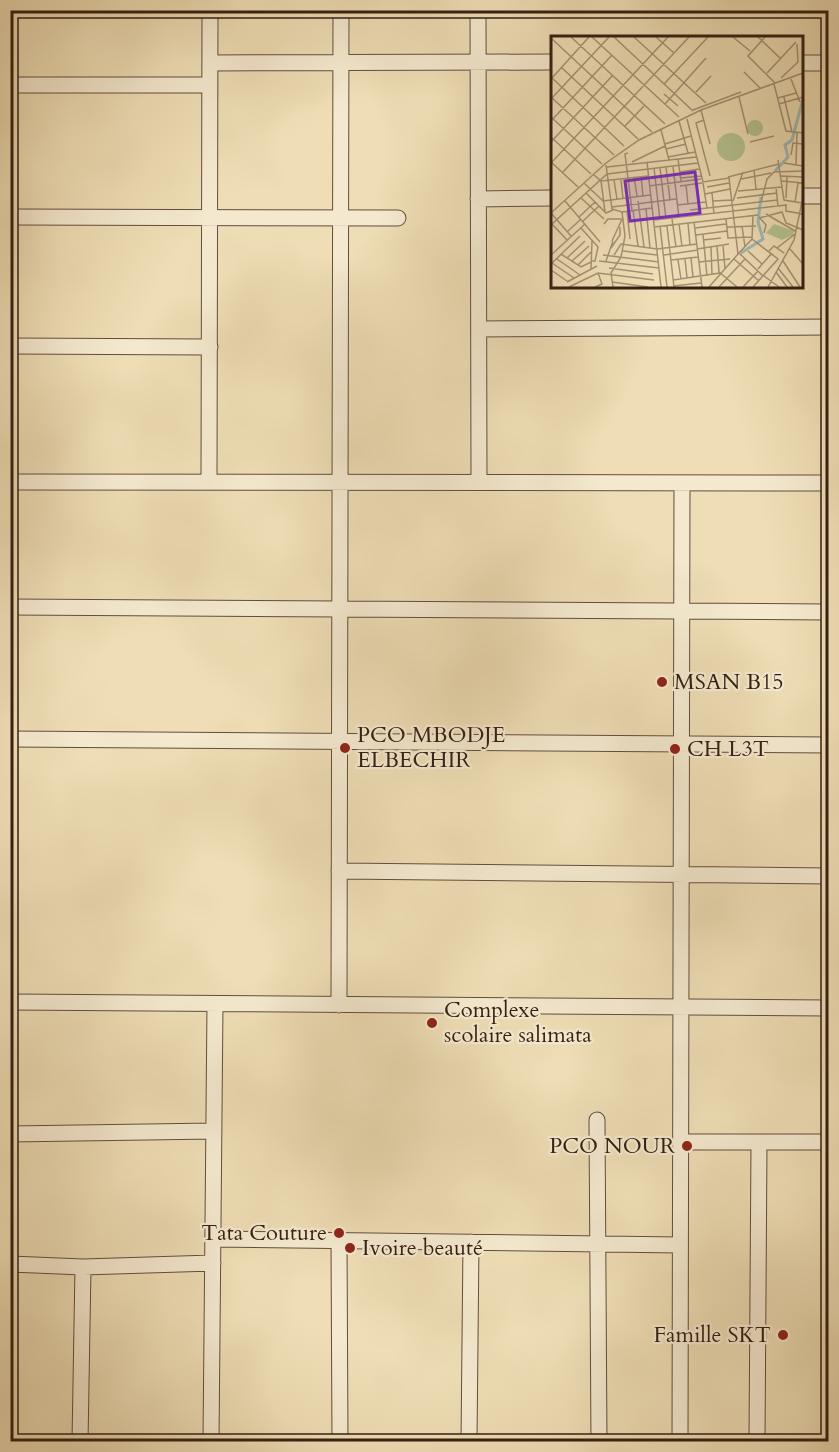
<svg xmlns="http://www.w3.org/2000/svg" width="839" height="1452" font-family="Cardo,serif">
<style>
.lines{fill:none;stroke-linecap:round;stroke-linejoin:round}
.street-casing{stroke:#634e3c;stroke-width:17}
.street{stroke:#f4e9cf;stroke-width:15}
.poi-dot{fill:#8f2418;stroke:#f4e9cf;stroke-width:2}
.labels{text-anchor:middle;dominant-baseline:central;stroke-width:4.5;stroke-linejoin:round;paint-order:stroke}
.poi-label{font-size:22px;fill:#351f13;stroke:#f4e9cf;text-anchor:start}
.inset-river{fill:none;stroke:#9dbab7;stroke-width:3}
.inset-road{fill:none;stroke:#a49174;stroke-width:1.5}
.view{fill:#7b2cbf;fill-opacity:0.15;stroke:#7b2cbf;stroke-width:3}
.inset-edge{fill:none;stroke:#351f13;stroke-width:3}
</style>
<rect width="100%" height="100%" fill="#eeddb5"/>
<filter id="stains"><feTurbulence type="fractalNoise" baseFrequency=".00333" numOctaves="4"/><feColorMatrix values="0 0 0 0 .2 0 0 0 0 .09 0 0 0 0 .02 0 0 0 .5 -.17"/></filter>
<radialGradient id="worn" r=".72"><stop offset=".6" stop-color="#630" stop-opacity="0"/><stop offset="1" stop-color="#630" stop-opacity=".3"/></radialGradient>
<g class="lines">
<defs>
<path id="street" d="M478 10 479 482
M210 63 552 62
M802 63H828
M10 85H210
M802 196H828
M478 199 552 198
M10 217 398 218
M479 329 828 327
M10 346 210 347
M10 482 828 483
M209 482 210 10
M10 607 828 612
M10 739 828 745
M339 871 828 876
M10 1002 828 1008
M339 1005 341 10
M597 1120 599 1442
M10 1134 214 1131
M681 1142H828
M213 1239 680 1245
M339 1240 340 1442
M10 1264 83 1267 213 1263
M80 1442 83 1267
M211 1442 215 1004
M469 1442 471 1242
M680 1442 682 483
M757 1442 759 1143"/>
</defs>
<use href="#street" class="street-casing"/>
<use href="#street" class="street"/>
</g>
<g class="poi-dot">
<circle cx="662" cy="682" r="6"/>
<circle cx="345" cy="748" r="6"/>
<circle cx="675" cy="749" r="6"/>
<circle cx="432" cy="1023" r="6"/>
<circle cx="687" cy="1146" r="6"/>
<circle cx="339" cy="1233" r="6"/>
<circle cx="350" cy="1248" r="6"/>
<circle cx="783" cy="1335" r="6"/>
</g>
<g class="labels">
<g class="poi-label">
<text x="674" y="682">MSAN B15</text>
<text x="357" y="735">PCO MBODJE<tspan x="357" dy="25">ELBECHIR</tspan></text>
<text x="687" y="749">CH L3T</text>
<text x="444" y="1010">Complexe<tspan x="444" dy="25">scolaire salimata</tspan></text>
<text x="675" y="1146" text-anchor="end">PCO NOUR</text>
<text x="327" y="1233" text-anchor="end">Tata Couture</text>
<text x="362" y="1248">Ivoire beauté</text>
<text x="771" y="1335" text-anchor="end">Famille SKT</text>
</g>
</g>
<g transform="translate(551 36)">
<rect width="252" height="252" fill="#eeddb5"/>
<path d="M196 92a8 8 0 1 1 16 0a8 8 0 1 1-16 0ZM166 111a14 14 0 1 1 28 0a14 14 0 1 1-28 0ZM223 188 243 195 242 199 231 204 215 197Z" fill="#b4c291"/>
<path class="inset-river" d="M224 135 237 121 234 109 241 104 252 63M190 217 212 203 207 186 210 161"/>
<path class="inset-road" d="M20 1 114 88M41 1 128 81M63 1 142 75M83 1 155 67M105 1 123 17M182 1 199 15M207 1 229 22M214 1 197 20 224 47M0 2 101 96M10 31 87 103M193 36 209 52M216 37 245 6M0 41 73 110M1 42 38 1M230 42 247 26 246 8M240 43 249 66M113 48 157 1M223 48 235 95 252 97M145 56 160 40M113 58 127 70M0 61 63 119M188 61 197 98M233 61 241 96M227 62 245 57M0 63 58 1M114 68 155 22M228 68 252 61M142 74 190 56M150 74 159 108M0 81 51 128M136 83 152 146 178 142 187 218 158 251M153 84 145 87 159 140M0 85 61 19M128 85 137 117M74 90 93 70M110 94 118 124M0 101 40 138M0 106 62 39M199 106 223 100M114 108 140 100M115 113 135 108M77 117 74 118 81 175M240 119 242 107 252 108M117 121 144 116M127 123 130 145M227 124 233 164 251 167M0 126 27 151M1 126 117 1M81 126 114 110M96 126 110 251M233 127 252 130M55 129 61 173 71 176 74 200 70 221 60 237 62 251M245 129 246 97M122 130 128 182M56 131 145 121M115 131 119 164M103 132 109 184M109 132 115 183M203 134 205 153M12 136 138 1M129 136 148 133M43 139 50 145 54 176M90 140 92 160M230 140 252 141M83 141 86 160M177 141 228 128M130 142 150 140M190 143 220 137M63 144 66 163M70 144 72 163M50 145 97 140M231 145 252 147M33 147 52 165 99 159M152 147 156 172M135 149 137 168M98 150 150 143M129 150 151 147M156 151 178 147M225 151 227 170M187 155 231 151M35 157 55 177 62 174M161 157 163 178M154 158 179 153M30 162 53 183M186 162 226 157M235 162 236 140M14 165 49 206M87 165 93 211M162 165 181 164M182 165 192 136M210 166 216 143 223 136 252 135M244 166 247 147M235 168V175L252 178M126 169 155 166M61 171 125 163M95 173 99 212M82 174 87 210M139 174 227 164M76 175 79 203M71 176 101 172M0 177 20 200M0 177 55 127 88 104 150 74 252 37M215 178 244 195M28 181 44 166M208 181 215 189 213 197M208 182 231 176 235 187 252 194M121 183 125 211M175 183 177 202 201 201M103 184 235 169M32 185 48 170M143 186 151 251M137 187 139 209M53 188 57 183H70M128 188 131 210M109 190 116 251M116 190 123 251M191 190 194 211M103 191 207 179M176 191 205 190M30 192 47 211 44 225H40M144 192 175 188M16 196 30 183M152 198 156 240M145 199 176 195M16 204 1 188 56 138 147 127M152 204 170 202M61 205 72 181M172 209 174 233M166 210 168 236 186 251M160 211 161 239M60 212 69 199V191M226 212 244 198M146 213 178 208M239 213 252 228M72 215 106 219M197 215 211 228M218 215 223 210 233 217M188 217 212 240M188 217 201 203M10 218 30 231 40 226M0 219 34 188M52 219 108 226M63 219 70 208 106 213 146 208M113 219 147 214M16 222 34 205M140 222 142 241M6 223 29 239M134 223 136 242M183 223 208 245M120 224 147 221M127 224 130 243M21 225 38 210M48 225 108 232M55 225 62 205M232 225 249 251M148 226 179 223M1 227 23 242M0 228 29 200M27 229 40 216M58 232 102 238M227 232 242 251M40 233 41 205M207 233 221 217M0 234 16 245M225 236 236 251M213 240 228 251M122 244 169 237M16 246 46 230M61 246 97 251M122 250 150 247M18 251 47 237 103 244M44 251 51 248 47 237M168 251 194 223M192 251 207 235M202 251 227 223 201 203 202 179M217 251 243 204 252 161"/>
<path class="view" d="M144 136 149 177 79 185 74 145Z"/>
<rect width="252" height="252" class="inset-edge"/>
</g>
<rect width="839" height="1452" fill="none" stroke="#eeddb5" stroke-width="36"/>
<rect x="12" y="12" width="815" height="1428" fill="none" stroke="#351f13" stroke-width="3"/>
<rect x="18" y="18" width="803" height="1416" fill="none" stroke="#351f13" stroke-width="1.5"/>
<rect width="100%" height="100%" filter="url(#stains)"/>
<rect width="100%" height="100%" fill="url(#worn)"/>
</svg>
